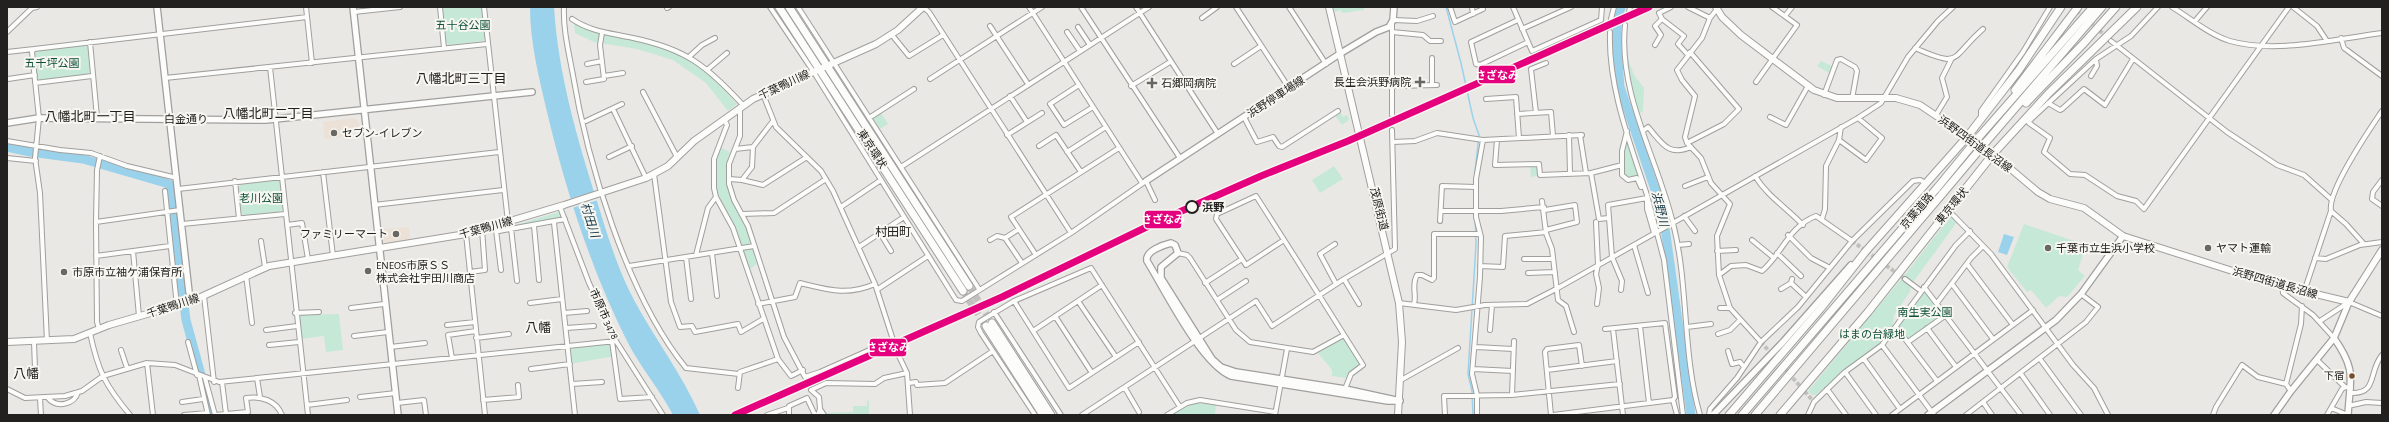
<svg xmlns="http://www.w3.org/2000/svg" width="2389" height="422" font-family="'Alegreya Sans','Noto Sans JP',sans-serif">
<style>
.commercial{fill:#ebe1d6}
.green{fill:#c6e9d7}
.water{fill:#9bd2eb}
.pier{fill:#e9e8e5}
.lines{fill:none;stroke-linecap:round;stroke-linejoin:round}
.stream{stroke:#9bd2eb;stroke-width:1.5}
.river{stroke:#9bd2eb;stroke-width:9}
.street-tunnel{stroke:#c1c0bd;stroke-width:4;stroke-dasharray:4 2;stroke-linecap:butt}
.highway-tunnel{stroke:#c1c0bd;stroke-width:7;stroke-dasharray:7 3.5;stroke-linecap:butt}
.street-casing{stroke:#a09f9d;stroke-width:6}
.secondary-casing{stroke:#a09f9d;stroke-width:8}
.primary-casing{stroke:#a09f9d;stroke-width:8}
.highway-casing{stroke:#a09f9d;stroke-width:9}
.street{stroke:#fcfcfb;stroke-width:4}
.secondary{stroke:#fcfcfb;stroke-width:5.5}
.primary{stroke:#fcfcfb;stroke-width:6}
.highway{stroke:#fcfcfb;stroke-width:7}
.highway-bridge-casing{stroke:#a09f9d;stroke-width:9;stroke-linecap:butt}
.highway-bridge{stroke:#fcfcfb;stroke-width:7}
.rail-1-casing{stroke:#f8f6f1;stroke-width:10}
.rail-1{stroke:#e5007d;stroke-width:7}
.poi-dot{fill:#686764;stroke:#f8f6f1;stroke-width:1.5}
.stop-dot{fill:#f8f6f1;stroke:#22211f;stroke-width:2}
.bus-dot{fill:#7a4b2a;stroke:#f8f6f1;stroke-width:1.5}
.labels{text-anchor:middle;dominant-baseline:central;stroke-width:4;stroke-linejoin:round;paint-order:stroke}
.bus-label{font-size:10px;fill:#22211f;stroke:#f8f6f1;text-anchor:end}
.park-label{font-size:11px;fill:#0e4f39;stroke:#f8f6f1}
.poi-label{font-size:11px;fill:#22211f;stroke:#f8f6f1;text-anchor:start}
.street-label{font-size:11px;fill:#22211f;stroke:#f8f6f1}
.stop-label{font-size:11px;font-weight:bold;fill:#22211f;stroke:#f8f6f1;text-anchor:start}
.water-label{font-size:12px;font-style:italic;fill:#163a4a;stroke:#f8f6f1}
.neighbourhood-label{font-size:12px;fill:#22211f;stroke:#f8f6f1}
.quarter-label{font-size:13px;fill:#22211f;stroke:#f8f6f1}
.line-badge{stroke:#f8f6f1;stroke-width:1.5}
.badge-label{font-size:11px;text-anchor:middle;font-weight:bold;fill:#fff}
</style>
<rect width="100%" height="100%" fill="#e9e8e5"/>
<path class="commercial" d="M354 118 360 123V127L343 130 344 137 325 139 323 122Z
M409 227 410 240 386 243 382 240V229Z"/>
<path class="green" d="M443 7H482L485 38 483 41 449 45 446 42Z
M1333 7H1364V10L1343 13 1340 10 1335 12Z
M574 23C594 34 613 36 635 40 683 50 706 68 737 104L728 111 706 83 673 60 637 49 594 42 575 33Z
M84 44 88 47 90 71 88 74 39 80 37 78 34 53 36 49Z
M1626 59H1628L1634 75 1644 88 1643 111 1640 113 1631 87Z
M1821 61 1832 66 1829 73 1817 66Z
M1339 111 1343 117 1347 115 1349 120 1342 125 1334 114Z
M881 113 888 124 880 129 873 118Z
M1627 137 1643 184 1635 176 1629 178 1624 176 1623 151Z
M720 147 730 152C719 182 735 202 746 229 750 240 754 253 757 264L749 270C743 254 739 235 731 220 716 190 708 182 720 147Z
M1530 165H1534L1537 169V176L1531 177Z
M1334 166 1343 179 1320 193 1312 180Z
M276 180 280 182 283 209 279 212 245 216 241 213 238 187 241 184Z
M559 212 561 218 515 225Z
M1951 216 1957 222 1911 285 1910 292 1894 315 1892 330 1881 344 1863 359 1844 370 1816 395H1812L1808 391 1907 272Z
M2024 224 2086 245 2078 270 2085 276 2067 297 2059 296 2046 308 2031 290 2027 292 2007 267Z
M1921 293H1927L1942 313 1910 339H1907L1899 329V325Z
M339 314 343 350 326 352 324 336 301 339 298 315Z
M1344 337 1361 365 1346 378 1332 376V370L1318 353Z
M612 341 615 356 570 364 568 346Z
M867 400 869 401V415H825V413L853 412V406H867Z
M1195 403 1216 405 1215 415H1172L1184 407Z"/>
<path class="water" d="M530 7H554C558 73 577 138 597 201 607 234 618 270 634 300 655 339 682 374 700 415H673C660 390 641 368 628 343 591 270 566 191 547 112 539 77 530 43 530 7Z
M2004 234 2014 237 2007 255 1998 252Z"/>
<path class="pier" d="M596 191 598 200 572 208 569 199Z"/>
<g class="lines">
<path class="stream" d="M1446 7 1461 63 1473 118 1479 135 1475 172
M1473 415 1472 391 1468 374 1476 244 1474 182"/>
<path class="river" d="M1621 7 1617 22V48L1620 87 1663 213 1691 415
M7 147 30 152 83 159 169 184 186 320 212 415"/>
<path class="street-tunnel" d="M2072 7 2107 37
M1852 241 1905 279
M1761 342 1814 402
M894 343 897 352
M805 377 811 390"/>
<path class="highway-tunnel" d="M969 286 992 323
M963 291 986 326"/>
<defs>
<path id="street" d="M306 7 312 63
M440 7 444 48
M484 7 508 222
M564 7C563 28 568 49 572 70 587 161 627 296 686 368L739 374
M770 7 813 71 956 300 962 301 1071 233 1146 181 1155 200
M798 7 979 289
M923 7 929 12 1071 233
M1029 7 1142 183
M1081 7 1180 158
M1136 7 1218 134
M1236 7 1289 88
M1289 7 1326 64
M1450 7 1455 22 1483 9
M1472 7 1473 14
M1513 7 1532 51 1601 20 1602 7
M1671 7 1659 13 1662 19 1684 36 1678 44 1688 55
M1688 7 1710 18
M2172 7C2190 18 2210 35 2230 41 2276 54 2335 39 2382 33
M2293 7 2317 26 2327 41
M667 8 669 7
M1717 9 1710 18 1702 38 1677 70 1682 80 1695 96 1685 137 1687 143 1701 158 1711 183 1730 204 1717 236 1719 275 1730 308 1761 342
M354 12 400 7
M1629 12 1630 7
M1785 16 1792 7
M1202 18 1217 7
M572 19C591 32 611 33 633 38 686 49 707 66 743 105
M1611 19 1614 7
M1393 20 1417 21 1433 16
M1518 20 1471 42 1476 64 1480 65 1528 42
M2195 21 2207 7
M1392 24V115
M1625 25C1618 94 1657 157 1673 223 1689 286 1682 353 1700 415
M990 26 1028 84
M1078 27 1090 45
M1522 29 1571 7
M7 32 32 8 37 7
M1067 32 1080 51
M1392 32 1423 35 1430 41H1441
M1610 32C1608 87 1630 143 1647 195V209L1654 233
M892 35 909 56 943 35
M2341 38 2344 48 2382 76
M2111 41 2227 132 2277 165 2304 175 2332 200
M90 42 97 117
M1655 45 1661 35 1655 26 1662 19
M1915 48C1962 69 1950 58 1983 29
M7 52 34 49
M690 56 702 45 715 38
M587 64 602 61
M1234 64 1261 46
M270 67 308 415
M707 70 727 53
M604 76 623 73
M2091 76 2097 66 2096 59
M165 78 487 44
M8 79 35 75
M930 79 1042 7
M586 82 604 79 600 45 602 33
M1756 82 1797 25 1772 7
M35 83 92 76
M1079 85 1050 104 1064 125 1093 107
M1432 85V58
M1131 86 1170 62
M1393 86 1437 85
M643 92 677 157
M763 94 776 127 821 171 833 191 875 284 894 343
M1824 95 1837 60 1841 59 1855 67 1857 71 1852 99
M1010 96 1027 122
M1486 99 1516 97 1519 138
M2048 103 2060 110 2062 109 2084 89 2105 105 2133 59
M740 107V136L729 164V184L734 200 748 226 784 337 805 377 820 372 892 340
M613 109 646 178
M1536 113 1531 69 1546 63
M1517 114 1551 112 1553 136
M1936 115 1947 97 1942 78 1951 60
M1244 117 1257 142 1273 137 1279 146 1282 147 1338 111
M1770 117 1786 125 1808 86
M869 118 914 89
M724 119 727 125 714 159V188L716 197 733 228 778 359 791 376 803 370
M1981 119V111L2023 52 2050 7
M586 121 622 104
M2028 122 2096 59 2131 36 2158 7
M2029 123 2050 138 2044 152 2070 174 2085 175 2117 196 2136 201 2144 209 2289 7
M1841 127 1839 140 1866 160 1882 138 1858 118
M1627 131 1622 151V175L1628 180 1637 178 1641 187 1644 186
M1643 131 1648 127C1662 143 1668 157 1691 147
M1007 135 1042 113
M1569 135 1570 173
M1580 135 1586 173
M1497 140 1495 165 1539 164 1540 175 1591 173 1622 165
M7 141 60 150 91 153 127 166 177 178
M1393 142 1415 141 1437 133 1483 140 1582 135
M1687 143 1724 124 1739 109 1690 52
M1039 146 1056 135 1081 172
M735 149 753 147 773 121
M1067 152 1106 127
M609 157 632 146
M7 158 36 161
M901 167 1149 7
M323 172 333 256
M1591 173 1599 219 1608 218
M654 174 671 302 680 327 692 326 695 332 738 324 741 332 763 319
M1755 176C1767 196 1787 208 1803 225
M729 179 742 180 763 185 807 157
M742 180 752 167 753 147
M2382 180 2373 192 2372 199 2382 206
M235 181 239 218
M1685 186 1708 177
M178 189 499 152
M165 191 177 306
M1647 195 1664 260 1683 415
M1542 201 1546 233 1552 249 1558 300 1566 306 1574 332
M374 205 503 190
M560 207 589 283 616 341 663 415
M841 207 881 180
M1545 210 1575 205 1577 222 1546 230
M1441 211H1501L1544 207
M2331 211 2346 224 2364 244
M742 214 774 213 826 179
M1953 215 1991 254 2073 365 2094 388 2108 415
M1684 216 1695 231
M1822 219 1825 209 1826 166 1839 140
M1440 221 1442 186 1476 187
M96 222 180 210
M1596 222 1598 265 1596 274 1599 288 1597 304
M554 223 575 415
M182 224 285 214
M287 225 302 223 308 259
M534 226 539 280
M490 227 499 231 565 219
M511 228 517 281
M496 230 501 270
M880 233 891 251
M466 234 485 415
M1788 235 1811 258 1830 268
M1005 238 1019 229
M990 240 997 236 1005 238 1022 263
M1284 240 1246 265 1216 219 1217 214 1256 196C1292 252 1328 309 1363 365L1351 374 1345 389
M1752 240 1774 258
M261 241 265 267
M1335 244 1320 254 1336 284
M1634 245 1648 293
M1678 245 1689 244
M859 247 904 217
M133 251 139 316
M1717 251 1736 250
M712 253 717 296
M1178 253 1187 255 1190 258 1236 330 1250 342 1313 352 1344 335
M1777 253 1801 276
M696 255 708 208 716 197
M1036 255 1011 217 1119 148
M96 256 170 246
M686 257 691 299
M2315 258 2326 259 2360 245 2382 242
M1524 259H1553
M1967 264 2013 325
M629 266 754 246
M1480 266 1503 267 1505 236 1546 232
M470 272 485 270 482 229
M1528 273 1555 272
M246 275 252 323
M1719 275 1731 266 1746 265 1762 271C1782 254 1789 226 1816 216L1852 241
M1344 279 1359 304
M1792 279 1791 283 1806 297
M1905 279 1921 291
M1205 283 1242 259
M1952 284 1993 339
M2282 285 2283 293 2313 315 2334 338
M1924 287 2021 415
M878 289 928 256
M1781 289 1791 283
M1621 290 1622 281 1612 257 1608 205 1647 198
M2304 292 2331 211C2327 191 2370 129 2382 111
M204 296 214 382
M1217 300 1246 281
M1014 301 1069 388 1139 342
M1078 301 1116 357
M530 303 562 299
M1399 303 1456 310 1485 305 1527 304 1558 288 1858 118 1881 103 1908 57 1938 21 1953 7
M1937 303 1971 258 1983 246
M758 304 795 297 800 283C829 290 847 296 875 284
M1414 304C1417 295 1411 285 1417 275H1422L1432 280 1434 278V234H1480
M351 308 384 304
M1720 308H1730
M994 312 1061 415
M295 313 319 312
M564 313 587 311
M1055 316 1092 373
M2320 321 2349 302 2382 316
M447 325 475 322
M1640 326 1649 403
M1687 327 1711 324
M1896 327 1937 381
M566 328 594 326
M1927 328 1956 367
M99 329 97 322 96 222 97 170 100 156
M1613 329 1623 415
M266 330 297 326
M1490 330 1492 305
M1033 331 1102 285
M90 333C98 371 105 385 130 415
M1718 334 1730 330 1740 320
M354 336 388 332
M476 338 509 334
M47 341 40 193 35 158 39 118 32 52 34 49 307 17
M612 341 620 399 652 397
M34 342 35 369
M188 342 197 375
M1908 342 1946 315
M269 345 299 342
M1882 345 1934 415
M390 347 425 343
M1476 347 1513 349
M121 350 127 368
M1728 351 1732 364 1740 362 1744 367
M897 352 907 373 910 415
M452 358 448 335 476 331
M1864 359 1900 409
M2040 359 2081 415
M2317 360 2345 387
M147 363 153 415
M531 369 570 364
M1473 369 1513 371
M1547 370 1617 361
M1845 372 1876 415
M2021 374 2050 415
M199 375 208 415
M205 378 215 415
M257 378 260 397
M1401 380 1458 348
M222 382 226 414
M909 383 916 382 917 385 945 383 993 351
M572 384 602 382
M738 388 740 372 778 359
M1125 388 1139 412
M7 389 25 398 65 396 82 391 103 376 147 363 175 365 219 382 616 341
M1827 389 1846 415
M811 390 826 383 875 384 884 378 907 373
M811 390 819 397 820 409 818 415
M2291 391 2286 384 2301 324 2302 306
M2351 393C2378 394 2368 372 2382 355
M1512 395 1514 341
M360 397 396 393
M48 398C57 409 75 404 78 392
M40 399 41 415
M483 400 519 397 518 385
M1673 400 1677 415
M182 402 203 399
M1983 402 1992 415
M397 403 424 400 426 415
M307 405 347 400
M2348 406 2366 402 2382 403
M2331 408 2348 415
M820 409 824 415
M184 415 207 413
M215 415 248 412 246 398C261 396 276 400 282 415
M767 415 788 408
M789 415V406L807 398 815 415
M1035 415 981 333 978 327 979 322 1014 301 1091 268 1180 407
M1082 415 1256 301 1272 326 1344 279 1395 249 1392 130
M1167 415 1187 403 1200 400 1275 412
M1275 415 1287 349
M1445 415 1444 396 1512 395 1620 384
M1477 415V395L1472 374 1480 277 1481 237 1476 217V179L1483 140
M1551 415 1545 352 1547 349 1579 345 1582 366
M1553 415 1673 400 1675 397 1665 323 1605 329
M1709 415 1710 409 1737 378 1761 342 1798 307 1852 241 1913 181 1920 180 1926 183
M1808 415 1814 402 1845 372 1882 345 1956 245 1970 231
M1892 415 2033 310
M1966 415 2086 322 2098 307 2081 294
M2213 415 2216 407 2242 365 2258 377 2286 384
M2327 415 2342 389 2345 387 2351 388"/>
<path id="secondary" d="M157 7 189 292 192 301
M353 7 398 415
M7 123 39 118 266 120 532 92
M1146 181 1341 53 1376 32 1389 27 1393 20 1394 7
M1171 243 1175 245 1178 253 1161 267V278L1212 359 1221 367 1236 372 1345 389 1400 401H1388L1231 376C1201 364 1165 290 1147 261 1145 251 1163 245 1171 243Z
M2334 338C2357 371 2350 378 2348 415
M1713 415 1783 342 1851 265
M1928 415 2056 320 2081 294 2123 236
M2274 415 2291 391 2334 338 2349 302"/>
<path id="primary" d="M1329 7 1399 303 1402 342 1398 415
M1716 7 1722 17 1741 35 1814 90 1837 98H1896L1920 105 1993 154 2038 192 2050 199 2084 208 2123 236 2270 283 2349 302 2382 250
M7 342 74 339 109 325 192 301 269 266 466 234 564 205 646 178 668 166 694 141 753 99 876 44 898 30 923 7"/>
<path id="highway" d="M779 7 963 291
M789 7 969 286
M2015 90 2078 7
M2026 103 2084 43 2116 7
M1979 137 2093 7
M1986 142 2102 7
M992 323 1051 415
M986 326 1043 415
M1729 415 1821 308 1866 251 1967 137 2019 70 2061 7
M1742 415 1937 188
M1755 415 1943 193
M1780 415 1868 312 1993 154 2049 93 2137 7"/>
</defs>
<use href="#street" class="street-casing"/>
<use href="#secondary" class="secondary-casing"/>
<use href="#primary" class="primary-casing"/>
<use href="#highway" class="highway-casing"/>
<use href="#street" class="street"/>
<use href="#secondary" class="secondary"/>
<use href="#primary" class="primary"/>
<use href="#highway" class="highway"/>
<defs>
<path id="highway-bridge" d="M1937 188 1979 137
M1943 193 1986 142"/>
</defs>
<use href="#highway-bridge" class="highway-bridge-casing"/>
<use href="#highway-bridge" class="highway-bridge"/>
<defs>
<path id="rail-1" d="M735 415 1002 297 1159 221 1261 176 1348 141 1649 7"/>
</defs>
<use href="#rail-1" class="rail-1-casing"/>
<use href="#rail-1" class="rail-1"/>
</g>
<g class="poi-dot">
<path d="M1418 76h4v4h4v4h-4v4h-4v-4h-4v-4h4z"/>
<path d="M1150 77h4v4h4v4h-4v4h-4v-4h-4v-4h4z"/>
<circle cx="334" cy="133" r="4"/>
<circle cx="396" cy="234" r="4"/>
<circle cx="2048" cy="248" r="4"/>
<circle cx="2208" cy="248" r="4"/>
<circle cx="368" cy="271" r="4"/>
<circle cx="64" cy="272" r="4"/>
</g>
<circle class="stop-dot" cx="1192" cy="207" r="6"/>
<circle class="bus-dot" cx="2352" cy="376" r="3.5"/>
<g class="labels">
<g class="bus-label">
<text x="2344" y="376">下宿</text>
</g>
<g class="park-label">
<text x="463" y="25">五十谷公園</text>
<text x="52" y="63">五千坪公園</text>
<text x="261" y="198">老川公園</text>
<text x="1925" y="312">南生実公園</text>
<text x="1872" y="334">はまの台緑地</text>
</g>
<g class="poi-label">
<text x="1411" y="82" text-anchor="end">長生会浜野病院</text>
<text x="1161" y="83">石郷岡病院</text>
<text x="342" y="133">セブン-イレブン</text>
<text x="388" y="234" text-anchor="end">ファミリーマート</text>
<text x="2056" y="248">千葉市立生浜小学校</text>
<text x="2216" y="248">ヤマト運輸</text>
<text x="376" y="265">ENEOS市原ＳＳ<tspan x="376" dy="13">株式会社宇田川商店</tspan></text>
<text x="72" y="272">市原市立袖ケ浦保育所</text>
</g>
<g class="street-label">
<text transform="translate(784 85) rotate(-25)">千葉鴨川線</text>
<text transform="translate(1276 97) rotate(-33)">浜野停車場線</text>
<text x="186" y="119">白金通り</text>
<text transform="translate(1975 144) rotate(36)">浜野四街道長沼線</text>
<text transform="translate(872 149) rotate(57)">東京環状</text>
<text transform="translate(1952 206) rotate(-51)">東京環状</text>
<text transform="translate(1379 209) rotate(76)">茂原街道</text>
<text transform="translate(1917 211) rotate(-49)">京葉道路</text>
<text transform="translate(486 228) rotate(-15)">千葉鴨川線</text>
<text transform="translate(2275 283) rotate(16)">浜野四街道長沼線</text>
<text transform="translate(173 306) rotate(-18)">千葉鴨川線</text>
<text transform="translate(604 314) rotate(65)">市原市 3478</text>
</g>
<g class="stop-label">
<text x="1202" y="207">浜野</text>
</g>
<g class="water-label">
<text transform="translate(1660 209) rotate(76)">浜野川</text>
<text transform="translate(590 220) rotate(72)">村田川</text>
</g>
<g class="neighbourhood-label">
<text x="893" y="232">村田町</text>
</g>
<g class="quarter-label">
<text x="461" y="79">八幡北町三丁目</text>
<text x="268" y="114">八幡北町二丁目</text>
<text x="90" y="117">八幡北町一丁目</text>
<text x="538" y="328">八幡</text>
<text x="26" y="374">八幡</text>
</g>
</g>
<g class="line-badge">
<rect x="1478" y="65" width="38" height="19" rx="4" fill="#e5007d"/>
<rect x="1144" y="210" width="38" height="19" rx="4" fill="#e5007d"/>
<rect x="869" y="338" width="38" height="19" rx="4" fill="#e5007d"/>
</g>
<g class="badge-label">
<text x="1497" y="79">さざなみ</text>
<text x="1163" y="223">さざなみ</text>
<text x="888" y="351">さざなみ</text>
</g>
<rect width="2389" height="422" fill="none" stroke="#22211f" stroke-width="16"/>
</svg>
